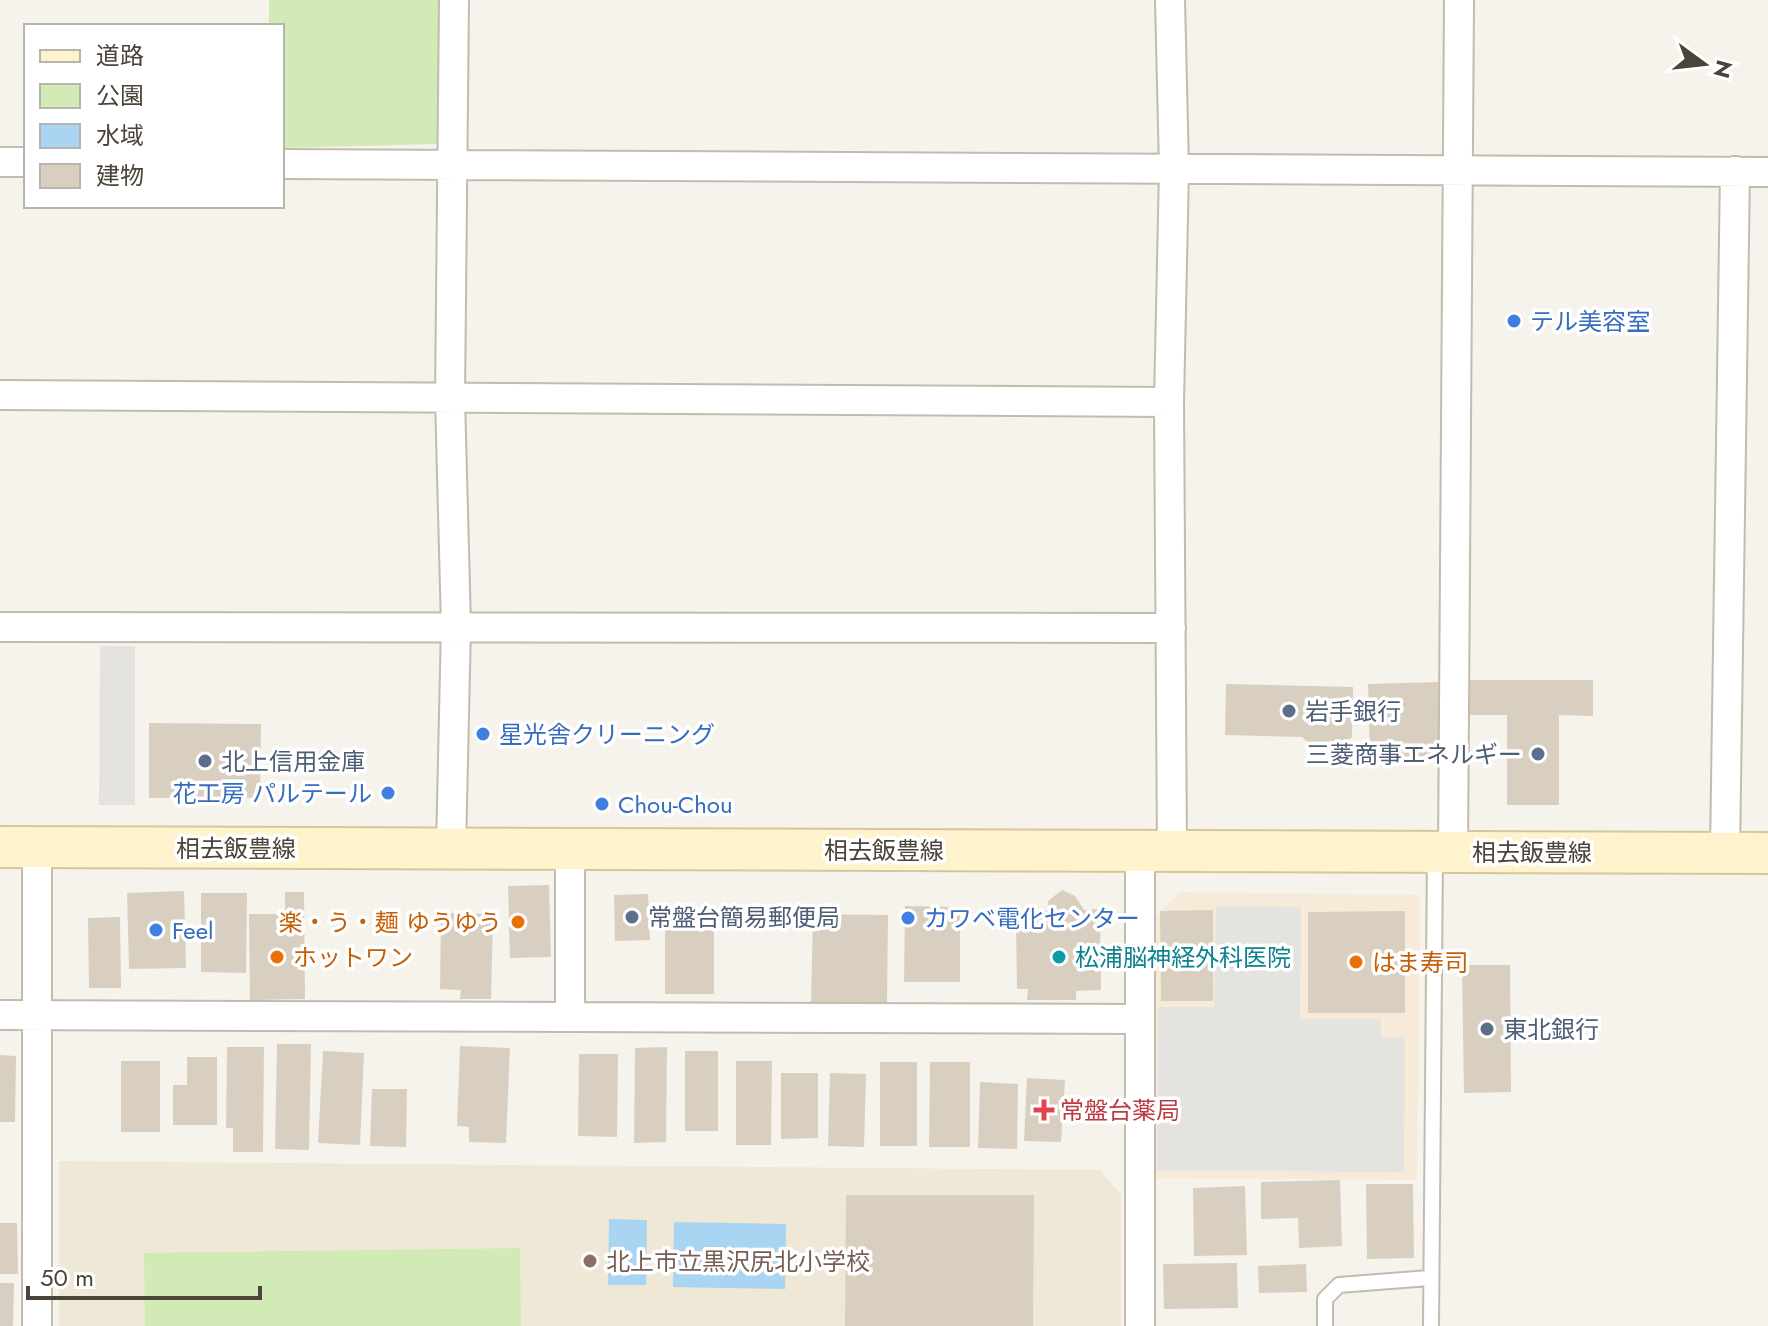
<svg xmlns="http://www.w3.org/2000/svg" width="1768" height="1326" font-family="Jost,'Noto Sans JP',sans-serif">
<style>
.commercial{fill:#f7ead8}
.education{fill:#efe8d6}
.green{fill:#d2eab5}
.parking{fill:#e5e3e0}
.water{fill:#a9d4f2}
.building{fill:#d8cfc1}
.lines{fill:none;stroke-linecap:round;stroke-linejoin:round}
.service-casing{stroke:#c2bbae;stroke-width:18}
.minor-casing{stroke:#c2bbae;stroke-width:32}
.secondary-casing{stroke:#d6c79b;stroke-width:44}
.service{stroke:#fff;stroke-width:14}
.minor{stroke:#fff;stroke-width:28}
.secondary{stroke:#fff3cd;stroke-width:40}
.shop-dot{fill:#3f7fe0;stroke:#fff;stroke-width:3}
.service-dot{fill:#5c6f8a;stroke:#fff;stroke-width:3}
.food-dot{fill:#e8710a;stroke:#fff;stroke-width:3}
.culture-dot{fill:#0f9aa8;stroke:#fff;stroke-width:3}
.health-dot{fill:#e0444e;stroke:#fff;stroke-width:3}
.education-dot{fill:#8d6e63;stroke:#fff;stroke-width:3}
.labels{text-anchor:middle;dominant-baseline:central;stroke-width:7;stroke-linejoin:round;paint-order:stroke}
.shop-label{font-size:24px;fill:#366cbe;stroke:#fff;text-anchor:start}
.service-label{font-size:24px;fill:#4e5e75;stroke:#fff;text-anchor:start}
.street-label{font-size:24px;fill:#4b4439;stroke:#fff}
.food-label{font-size:24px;fill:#c56008;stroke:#fff;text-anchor:start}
.culture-label{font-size:24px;fill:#0d838f;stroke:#fff;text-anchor:start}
.health-label{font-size:24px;fill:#be3a42;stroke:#fff;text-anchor:start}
.education-label{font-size:24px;fill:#785e54;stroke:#fff;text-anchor:start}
</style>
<rect width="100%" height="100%" fill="#f6f3ec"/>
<path class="commercial" d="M1180 892 1420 895 1417 1180 1151 1178 1154 918Z"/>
<path class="education" d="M59 1161 1100 1170 1121 1195V1326H59Z"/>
<path class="green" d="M269 0H444L438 144 282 148V26H269Z
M520 1248 521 1326H145L144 1253Z"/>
<path class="parking" d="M100 646H135V805H99Z
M1216 906 1301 907 1300 1019H1381V1037H1405L1404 1172 1157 1170 1158 1007H1214Z"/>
<path class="water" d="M609 1219 647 1220 646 1285H608Z
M674 1222 786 1224 785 1289 673 1287Z"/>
<path class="building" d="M1468 680H1593V716L1559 715V805H1507V715H1468Z
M1438 682 1440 756 1370 758 1368 684Z
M1226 684 1353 687 1352 737 1342 746 1329 749 1310 744 1302 737 1225 735Z
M149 723 261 724 260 798H149Z
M549 885 551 957 510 958 508 886Z
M1062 890 1075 896 1084 910 1100 909 1101 990 1076 991V1000H1027L1028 989H1017L1016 924H1025V912L1048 911V901Z
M184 891 186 968 129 969 127 893Z
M285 892H304L305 999 250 1000 249 914H285Z
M201 893H247L246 973 201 972Z
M648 894 650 940 615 941 614 895Z
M905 906 960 907V982H904Z
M1213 910V1001H1161L1160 911Z
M1405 911V1013H1308V912Z
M441 913 493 914 491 999H460L461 990 440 989Z
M813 914 888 915 887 1004 811 1003Z
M120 917 121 988H89L88 918Z
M665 920H714V994H665Z
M1462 965H1510L1511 1092 1464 1093Z
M277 1044H311L309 1150 275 1149Z
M460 1046 510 1048 506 1143 469 1142V1127L457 1126Z
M227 1047H264L263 1152H233V1128H226Z
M667 1047 666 1142 634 1143 635 1048Z
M323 1051 364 1053 360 1145 318 1143Z
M685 1051H718V1131H685Z
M579 1054H618L617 1137 578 1136Z
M0 1055 16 1056 15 1122H0Z
M187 1057H217V1125H173V1085H187Z
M121 1061H160V1132H121Z
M736 1061H772L771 1145H736Z
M880 1062H917V1146H880Z
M930 1062H970V1147H929Z
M781 1073H818V1138L781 1139Z
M830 1073 866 1074 864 1147 828 1146Z
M1027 1078 1065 1080 1061 1142 1024 1141Z
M980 1082 1018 1084 1017 1149 978 1148Z
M372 1089H407L406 1147 370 1146Z
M1340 1180 1342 1246 1299 1248 1298 1218 1261 1219V1182Z
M1366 1184H1413L1414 1258 1367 1259Z
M1245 1186 1247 1255 1194 1256 1193 1188Z
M846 1195H1034L1033 1326H845Z
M0 1223H17L18 1274H0Z
M1237 1263 1238 1308 1164 1309 1163 1264Z
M1306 1264 1307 1292 1259 1293 1258 1266Z
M0 1283H14L13 1326H0Z"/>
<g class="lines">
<defs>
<path id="service" d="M1325 1326V1299L1339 1285 1429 1278
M1431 1326 1435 853"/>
<path id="minor" d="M1170 0 1174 169 1169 402 1172 850
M0 162H26
M282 164 1768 172
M0 395 1169 402
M0 627 1171 628
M451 849 456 626 450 398 454 0
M1140 851V1326
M1453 852 1459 0
M1725 853 1735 171
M0 1015 1140 1019
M570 1017V850
M37 1326V848"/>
<path id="secondary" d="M0 847 1768 853"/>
</defs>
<use href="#service" class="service-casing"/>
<use href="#minor" class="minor-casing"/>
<use href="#secondary" class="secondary-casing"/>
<use href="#service" class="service"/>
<use href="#minor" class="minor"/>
<use href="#secondary" class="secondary"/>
</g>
<g class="shop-dot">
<circle cx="1514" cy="321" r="8"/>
<circle cx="483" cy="734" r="8"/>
<circle cx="388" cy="793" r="8"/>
<circle cx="602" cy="804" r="8"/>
<circle cx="908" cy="918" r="8"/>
<circle cx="156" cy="930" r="8"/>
</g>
<g class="service-dot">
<circle cx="1289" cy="711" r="8"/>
<circle cx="1538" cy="754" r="8"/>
<circle cx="205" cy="761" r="8"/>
<circle cx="632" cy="917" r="8"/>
<circle cx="1487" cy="1029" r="8"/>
</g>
<g class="food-dot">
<circle cx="518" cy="922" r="8"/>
<circle cx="277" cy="957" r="8"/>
<circle cx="1356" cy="962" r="8"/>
</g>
<circle class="culture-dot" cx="1059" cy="957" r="8"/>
<path class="health-dot" d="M1040 1098h8v8h8v8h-8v8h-8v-8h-8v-8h8z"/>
<circle class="education-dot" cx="590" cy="1261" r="8"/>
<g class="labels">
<g class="shop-label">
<text x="1530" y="321">テル美容室</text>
<text x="499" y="734">星光舎クリーニング</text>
<text x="372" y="793" text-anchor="end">花工房 パルテール</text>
<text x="618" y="804">Chou-Chou</text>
<text x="924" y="918">カワベ電化センター</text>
<text x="172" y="930">Feel</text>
</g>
<g class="service-label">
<text x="1305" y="711">岩手銀行</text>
<text x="1522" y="754" text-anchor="end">三菱商事エネルギー</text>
<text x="221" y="761">北上信用金庫</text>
<text x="648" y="917">常盤台簡易郵便局</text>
<text x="1503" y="1029">東北銀行</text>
</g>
<g class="street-label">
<text x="236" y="848">相去飯豊線</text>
<text x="884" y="850">相去飯豊線</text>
<text x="1532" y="852">相去飯豊線</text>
</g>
<g class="food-label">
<text x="502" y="922" text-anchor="end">楽・う・麺 ゆうゆう</text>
<text x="293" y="957">ホットワン</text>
<text x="1372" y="962">はま寿司</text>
</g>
<g class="culture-label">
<text x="1075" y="957">松浦脳神経外科医院</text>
</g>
<g class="health-label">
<text x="1060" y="1110">常盤台薬局</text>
</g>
<g class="education-label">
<text x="606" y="1261">北上市立黒沢尻北小学校</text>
</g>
</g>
<rect x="24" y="24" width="260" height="184" fill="#ffffff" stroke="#b7b4b0" stroke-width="2"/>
<rect x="40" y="50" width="40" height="12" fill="#fff3cd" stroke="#b7b4b0" stroke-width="2"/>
<text x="96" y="64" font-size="24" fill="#4b4439">道路</text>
<rect x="40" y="84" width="40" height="24" fill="#d2eab5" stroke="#b7b4b0" stroke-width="2"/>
<text x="96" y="104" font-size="24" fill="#4b4439">公園</text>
<rect x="40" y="124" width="40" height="24" fill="#a9d4f2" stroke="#b7b4b0" stroke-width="2"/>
<text x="96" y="144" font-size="24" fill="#4b4439">水域</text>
<rect x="40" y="164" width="40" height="24" fill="#d8cfc1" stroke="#b7b4b0" stroke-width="2"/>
<text x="96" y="184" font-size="24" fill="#4b4439">建物</text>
<g transform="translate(1704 64) rotate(105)" stroke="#ffffff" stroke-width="6" paint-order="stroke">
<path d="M0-6L14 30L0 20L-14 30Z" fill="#4b4439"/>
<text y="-12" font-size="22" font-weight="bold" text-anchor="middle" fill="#4b4439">N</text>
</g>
<path d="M28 1286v12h232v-12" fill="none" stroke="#4b4439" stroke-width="4"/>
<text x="40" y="1286" font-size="24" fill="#4b4439" stroke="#ffffff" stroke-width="6" paint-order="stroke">50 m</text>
</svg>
